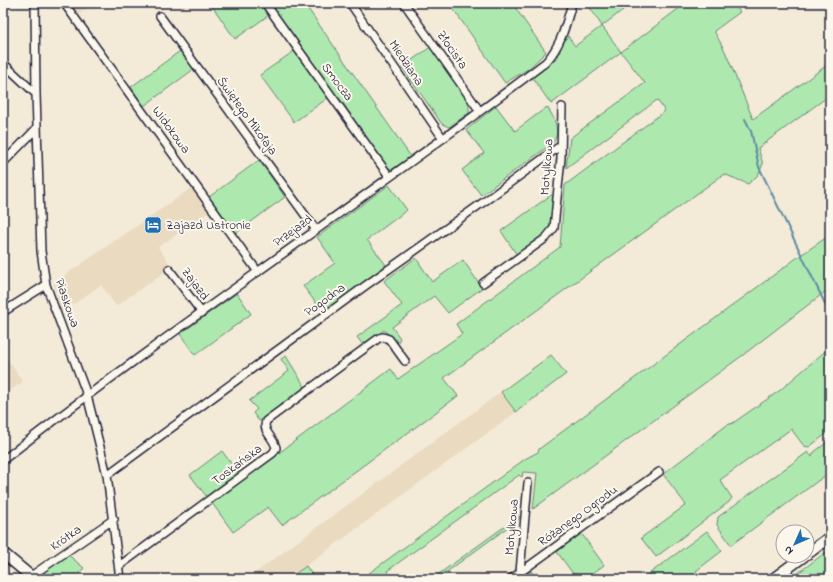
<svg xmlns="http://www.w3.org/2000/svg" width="833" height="582" font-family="'Indie Flower',sans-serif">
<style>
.built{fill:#e9dac0}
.green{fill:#ade9ae;stroke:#688674}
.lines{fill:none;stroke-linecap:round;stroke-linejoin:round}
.stream{stroke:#5f8da2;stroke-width:2}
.street-casing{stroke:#22223b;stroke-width:10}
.secondary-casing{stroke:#22223b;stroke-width:13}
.street{stroke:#fbf7ec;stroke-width:7}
.secondary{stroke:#fbf7ec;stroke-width:10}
.labels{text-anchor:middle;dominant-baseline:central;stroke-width:4;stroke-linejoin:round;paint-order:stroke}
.street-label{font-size:13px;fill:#22223b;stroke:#fbf7ec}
.poi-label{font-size:13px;fill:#22223b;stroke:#fbf7ec;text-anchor:start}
</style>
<rect width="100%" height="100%" fill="#f3ead8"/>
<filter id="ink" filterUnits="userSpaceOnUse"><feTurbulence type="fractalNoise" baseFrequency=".025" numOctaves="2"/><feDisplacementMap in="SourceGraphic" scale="8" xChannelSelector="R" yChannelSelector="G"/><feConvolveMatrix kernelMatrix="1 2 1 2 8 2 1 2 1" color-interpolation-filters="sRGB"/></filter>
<g filter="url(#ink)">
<path class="built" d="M69 3H94L78 15Z
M193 187 210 211 158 247 172 267 116 306 101 285 62 312 54 283Z
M3 353 23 382 3 395Z
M501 392 516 412 288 579H247Z"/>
<path class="green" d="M210 3H261L269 15 235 39Z
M268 3H304L411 157 393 169 387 168 340 99 323 82Z
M449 3H512L546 52 528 69 505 83Z
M587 3H632L602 26 621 52 686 3H733L740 12 714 31 725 51 753 119 830 63V95L758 148 763 164 758 175 748 184 724 174 444 378 458 396 282 525 268 507 233 532 212 503 391 369 398 379 462 334 456 324 560 247 565 185 665 111 657 100 566 168 570 138 645 83 621 52 551 104 532 77 558 57 562 45 568 36 575 46 602 26Z
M432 46 469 101V113L449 127 442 124 402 67Z
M180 51 194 69 144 106 131 87Z
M294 51 328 98 294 122 260 75Z
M496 106 515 131 547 107C554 117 561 131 553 143L481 195 462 170 484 153 466 130Z
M259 160 285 197 236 233 209 197Z
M389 185 407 210 367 240 386 265 323 312 303 286 335 263 317 237Z
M551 195 555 196C550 235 550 233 517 255L501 231Z
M830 235V288L743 355 533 509 537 473 523 472 522 477 519 475 387 571 392 579H361L525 459 538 452 539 449 798 257Z
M416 258 432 282 463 260 482 288 448 313 434 296 392 327 400 338 397 344 384 330 363 345 357 337 402 305 384 281Z
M237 293 251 314 195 355 180 334Z
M830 347V431L809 447 804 446 791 429 720 480 732 498 729 502 656 557 641 538 686 505 663 474 727 425 733 423 779 391Z
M551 355 566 374 516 412 501 392Z
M286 356 305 387 259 421 253 413 257 409 249 401 289 371 281 359Z
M830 440V472L731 545 717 525 718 517 808 452 812 457 813 453Z
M222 451 239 474 207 497 190 475Z
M519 516V519L437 579H432Z
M707 531 722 551 696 571 702 579H642Z
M581 533 604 565 585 579H577L557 552Z
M830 549V579H790Z
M67 554 84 568 73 579H44L39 575Z
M306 566 315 579H288Z
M531 571 538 579H520Z"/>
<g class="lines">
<path class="stream" d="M745 119 751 131 759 167 830 314"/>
<defs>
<path id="street" d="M35 3 36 94 41 251 46 285 87 395 107 475 120 579
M64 3 258 272
M265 3 389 176
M350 3 442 137
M404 3 479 110
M160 16 316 230
M3 63 36 94
M3 163 37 128
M169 269 202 313
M483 283 546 238 554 228 561 158 562 107
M3 312 46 285
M3 460C180 322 367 198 546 62 561 45 566 25 572 3
M107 475 365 286 492 196 560 146
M119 566 273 453 276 448C274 437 262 432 266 421L379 338 383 337 389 339 405 361
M520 572 528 483
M31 576 114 519
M511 579 659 472"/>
<path id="secondary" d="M3 553 34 579
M807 554 830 537
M773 579 804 556"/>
</defs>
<use href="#street" class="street-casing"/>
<use href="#secondary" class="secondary-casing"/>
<use href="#street" class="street"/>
<use href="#secondary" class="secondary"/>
</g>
</g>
<defs>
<symbol id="hotel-square" viewBox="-11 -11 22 22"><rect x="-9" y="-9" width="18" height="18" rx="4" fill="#1f6fb2" stroke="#fbf7ec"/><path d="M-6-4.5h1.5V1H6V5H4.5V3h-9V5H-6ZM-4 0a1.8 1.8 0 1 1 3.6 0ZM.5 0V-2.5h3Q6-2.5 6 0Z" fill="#fff"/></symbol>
</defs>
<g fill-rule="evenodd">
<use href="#hotel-square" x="143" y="215" width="20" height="20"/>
</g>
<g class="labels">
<g class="street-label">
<text transform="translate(452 50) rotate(55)">Złocista</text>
<text transform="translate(406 63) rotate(56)">Miedziana</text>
<text transform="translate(337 82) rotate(53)">Smocza</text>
<text transform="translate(247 116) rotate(54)">Świętego Mikołaja</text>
<text transform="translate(171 130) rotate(54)">Widokowa</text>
<text transform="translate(547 167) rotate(-86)">Motylkowa</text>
<text transform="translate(293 231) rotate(-36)">Przejazd</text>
<text transform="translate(195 284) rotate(54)">Zajazd</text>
<text transform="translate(325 300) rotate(-36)">Pogodna</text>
<text transform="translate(67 303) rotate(71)">Piaskowa</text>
<text transform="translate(237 465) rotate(-37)">Toskańska</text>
<text transform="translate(578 516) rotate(-36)">Różanego Ogrodu</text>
<text transform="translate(512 527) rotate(-85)">Motylkowa</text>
<text transform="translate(66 538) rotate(-35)">Krótka</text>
</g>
<g class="poi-label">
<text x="166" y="225">Zajazd Ustronie</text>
</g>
</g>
<rect width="833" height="582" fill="none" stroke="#fbf7ec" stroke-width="16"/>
<rect x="8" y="8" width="817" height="566" fill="none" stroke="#22223b" stroke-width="1.5" filter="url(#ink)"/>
<g transform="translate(795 544) rotate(225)"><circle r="19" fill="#fbf7ec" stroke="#a4a2a5"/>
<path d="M0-3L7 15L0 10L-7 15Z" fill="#1f6fb2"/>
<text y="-6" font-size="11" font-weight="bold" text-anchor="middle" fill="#22223b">N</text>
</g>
</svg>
